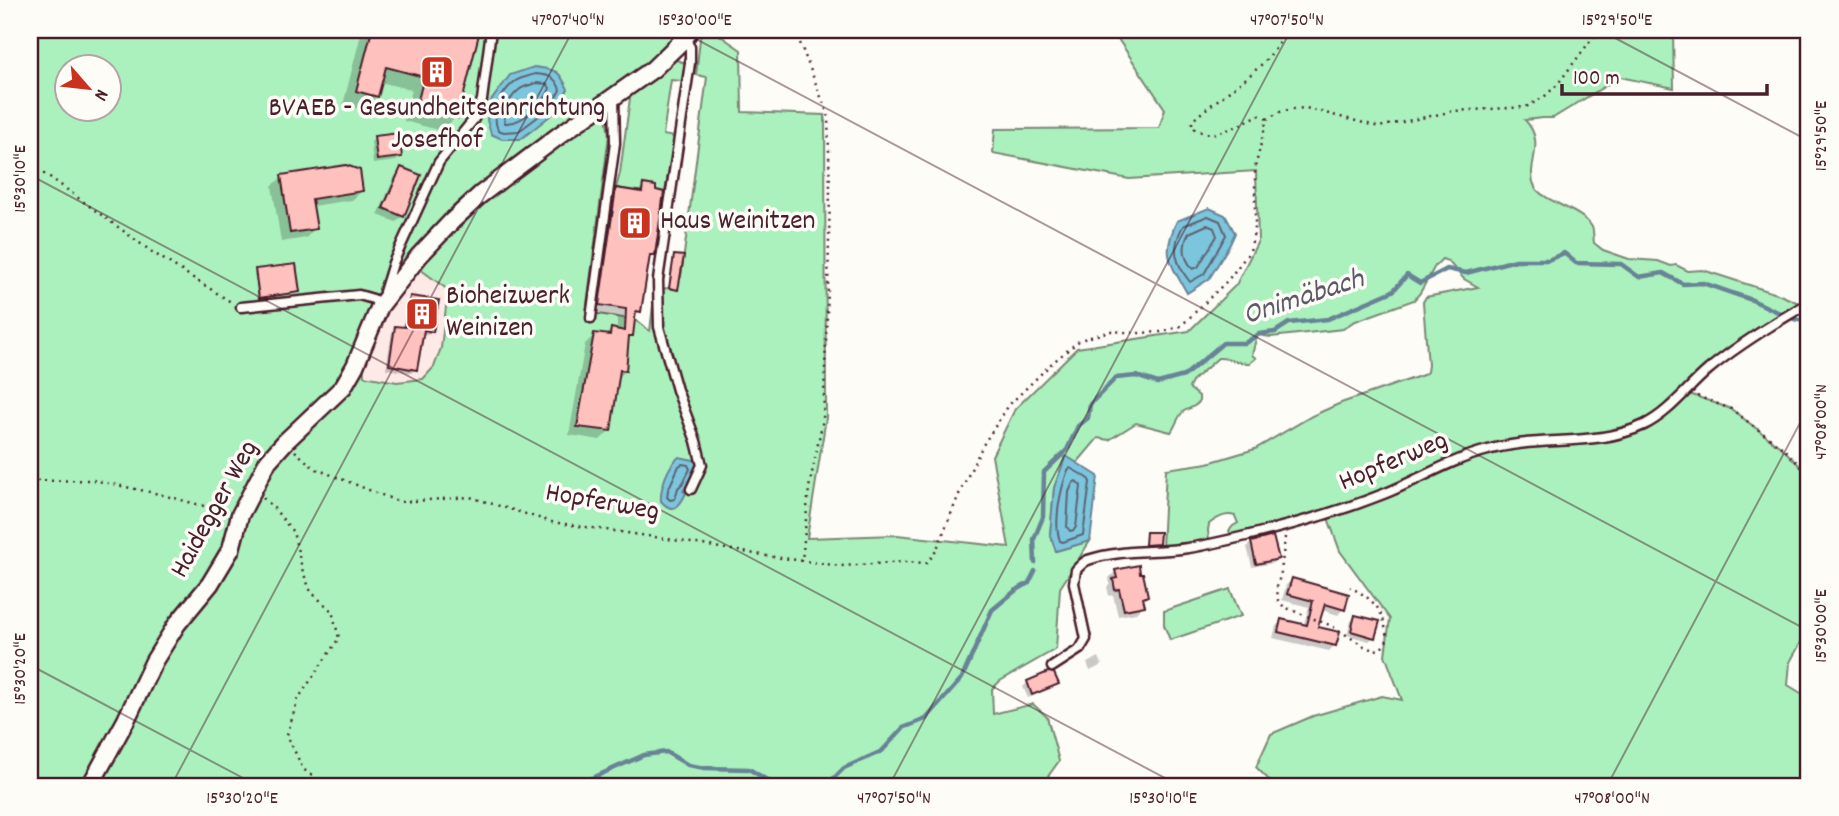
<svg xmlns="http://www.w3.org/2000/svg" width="1839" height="816" font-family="Dekko,sans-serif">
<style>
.built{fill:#fdeae6}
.green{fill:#abf1bd;stroke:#7a8874;stroke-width:2;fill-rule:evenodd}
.water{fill:#7cc6dd;stroke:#688396;stroke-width:2}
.shadow{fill:#0003}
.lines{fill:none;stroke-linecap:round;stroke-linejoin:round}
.shore{stroke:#5e6272;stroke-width:2}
.stream{stroke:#688396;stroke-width:4.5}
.building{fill:#fec1be;stroke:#4a1f2b;stroke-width:2}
.lane-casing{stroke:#4a1f2b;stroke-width:13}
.street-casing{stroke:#4a1f2b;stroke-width:21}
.path{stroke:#4a1f2b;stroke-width:2.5;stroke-dasharray:2 5;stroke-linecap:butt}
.lane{stroke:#fdfcf7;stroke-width:8}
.street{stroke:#fdfcf7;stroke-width:16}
.ticks{fill:none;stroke:#4a1f2b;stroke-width:2;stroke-opacity:0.45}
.labels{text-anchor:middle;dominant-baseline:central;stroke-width:7;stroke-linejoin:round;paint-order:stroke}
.poi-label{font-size:28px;fill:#4a1f2b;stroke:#fdfcf7;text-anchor:start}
.street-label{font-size:28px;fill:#4a1f2b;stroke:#fdfcf7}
.water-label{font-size:30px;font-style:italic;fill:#5c5969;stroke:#fdfcf7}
.neatline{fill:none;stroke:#4a1f2b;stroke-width:2.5}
.ticks-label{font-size:18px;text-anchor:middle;fill:#4a1f2b}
</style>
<rect width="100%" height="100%" fill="#fdfcf7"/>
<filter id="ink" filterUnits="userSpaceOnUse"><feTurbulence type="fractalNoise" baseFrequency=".0143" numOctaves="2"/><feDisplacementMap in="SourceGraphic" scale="14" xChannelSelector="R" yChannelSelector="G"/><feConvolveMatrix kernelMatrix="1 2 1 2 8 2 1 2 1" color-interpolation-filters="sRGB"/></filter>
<g filter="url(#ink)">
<path class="built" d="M420 269 448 290 441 348 434 367 423 379 397 382 364 376 363 353 393 299Z"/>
<path class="green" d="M30 30H690C670 64 625 90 593 112 521 162 455 210 400 280 385 299 368 320 363 344 361 354 364 366 364 376L397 382 423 379 434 367 441 348 448 290 420 269C443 232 478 204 512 178 540 155 569 134 599 113L606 117 609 135 586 312 635 320 650 331 655 289 670 288 681 277 707 77 696 75 701 30H712L741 50 742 112 825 115 826 418 807 538 897 535 1009 547 992 456 1015 409 1077 348 1189 331 1236 285 1258 241 1256 171 1129 179 993 153 995 129 1159 128 1165 109 1112 30H1673L1674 88 1620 77 1553 118H1543L1525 120C1548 144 1524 166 1535 187 1542 201 1582 210 1592 227 1594 232 1593 238 1594 243L1603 250 1629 259 1658 261 1671 266 1676 265 1688 271 1703 270 1780 295 1801 304C1770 322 1736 342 1708 365 1688 382 1671 404 1649 418 1609 443 1549 436 1504 443 1462 450 1424 474 1386 490 1338 510 1289 523 1238 534L1237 533 1231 534 1229 531 1233 526 1238 523 1235 516C1225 513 1217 518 1209 524L1208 530 1209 541 1162 548 1166 469 1208 463 1255 449 1312 416 1341 403 1423 375 1427 372 1428 365 1423 302 1426 297 1478 287 1464 279 1448 261 1442 259 1435 266 1420 293 1414 300 1353 322 1343 329 1271 337 1257 335 1252 355 1256 358 1250 363C1238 364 1230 357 1218 358L1193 380 1189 388 1199 396V402C1194 408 1191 407 1184 411 1178 415 1176 426 1171 432L1136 423 1109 440 1098 438 1077 463 1065 457 1054 488 1050 535 1056 551 1090 541 1060 588 1056 649 1000 681 992 689 993 714 1033 704 1047 717 1059 761 1041 786H30ZM66 66H108V108H66Z
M671 58 685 63 683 81 671 80 663 135 675 137 665 192 656 190V186L643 184 642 192 616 188 620 173 630 98 636 88Z
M1684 392 1731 409 1783 449 1809 475V628L1790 662 1788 685 1809 698V786H1275L1256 767 1271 734 1313 716 1382 696 1402 700 1385 655 1390 619 1340 551 1327 515 1485 450 1613 435 1650 421Z
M1230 589 1241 616 1170 640 1164 625V611Z"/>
<path class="water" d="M534 67C557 70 558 69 568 89L556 111 521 139H502L491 134 487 120 491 101 510 75Z
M1209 208 1225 215 1235 233 1230 244 1209 279 1187 293C1170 262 1161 255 1177 221Z
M1066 456 1098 476 1090 541 1056 551 1050 535 1054 488Z
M679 457 698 461 700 465 687 490 685 489 683 491 686 493C680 506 673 515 661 501 660 488 668 465 679 457Z"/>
<path class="shadow" d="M362 30H479L456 117 442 131 404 121 412 90 380 82 377 96 363 110 343 105Z
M375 138 401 156 396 161 373 164 371 142Z
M402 169 403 216 396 222 378 215 395 176Z
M282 177 362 191 352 200 312 206 315 228 306 238 281 242 272 186Z
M643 186 653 255 647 261 640 311 633 317 631 335 627 338 625 371 618 378 610 430 600 440 569 435 585 344 595 334 605 336 611 330 617 331V318L591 314 608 199 617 190 637 193Z
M256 271 298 292 296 293 258 299 254 272Z
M411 298 432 331 428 335 421 334 415 369 411 373 386 369 392 332 396 328 402 329 407 302Z
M1251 543 1277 559 1273 563 1252 567 1247 547Z
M1116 571 1146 596 1142 600 1143 606 1136 613 1118 616 1113 595 1109 596 1107 587 1110 584 1109 578Z
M1292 580 1343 609 1338 615 1322 610 1316 629 1335 645 1329 651 1273 638 1276 626 1282 621 1303 626 1309 607 1282 600 1286 585Z
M1356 616 1374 637 1369 641 1347 635 1351 621Z
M1099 657 1102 665 1090 671 1087 663Z
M1028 682 1057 684 1052 688 1028 698 1023 687Z"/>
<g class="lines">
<path class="shore" d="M535 74C548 75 556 76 560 90L551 107 519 131 504 132 498 130C491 114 500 94 513 83 518 78 528 76 535 74Z
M536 83 547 84 550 88C545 103 522 124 505 123 503 112 509 98 519 90 523 86 531 85 536 83Z
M1208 216 1220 221 1226 235 1204 274 1190 282C1175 263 1171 248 1183 226Z
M1207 225 1214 228 1217 236 1198 267 1193 269C1183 258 1182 246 1189 233Z
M682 464 688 465 690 469 683 483 678 488 675 499 670 500 667 497 668 490 679 466Z
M1070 468 1088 478 1090 482 1083 535 1063 542 1060 541C1053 522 1061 488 1068 470Z
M1076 481 1081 486 1076 527 1074 530 1070 531 1067 527 1069 492 1073 483Z"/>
<path class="stream" d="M1794 319 1809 322
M1035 563 1034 539 1043 517 1044 472 1067 450 1078 426 1088 418 1090 404 1116 378 1136 376 1158 383 1184 376 1223 343H1245L1259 334 1275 332 1289 323 1328 319 1393 291 1407 275 1420 283 1447 269 1466 273 1516 260H1548L1564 253 1576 263 1621 264 1639 277 1663 273 1683 284 1703 283 1752 300 1782 314
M587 786 590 779 644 755 666 752 688 765 705 768 749 769 770 782 785 786
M826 786 844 768 882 751 903 728 926 719 962 678 992 610 1015 591 1029 583 1035 571"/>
</g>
<path class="building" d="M372 30H480L458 118 416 108 424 77 386 67 378 97 356 91Z
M399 133 402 157 377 160 374 136Z
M346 165 360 170 363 191 312 199 317 229 290 233 281 175Z
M401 167 421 175 404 217 383 208Z
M643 184 656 186V190L664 192 655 255H650L641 312 636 311 633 336H629L626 371 620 370 611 431 577 427 594 333 610 335 611 328 625 331 626 309 599 305 616 188 642 192Z
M674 255 684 256 678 290 669 288Z
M296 264 300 292 259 298 255 269Z
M410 296 439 300 433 332 424 330 417 370 389 365 395 326 405 327Z
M1146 532H1160L1159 544 1145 545Z
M1273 536 1279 559 1256 564 1251 542Z
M1139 565 1140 573H1143L1148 596 1143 598 1145 606 1124 610 1119 589 1115 590 1113 579 1117 578 1115 570Z
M1292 578 1349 594 1345 610 1325 604 1318 627 1340 632 1336 646 1278 632 1281 619 1307 625 1313 601 1287 594Z
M1355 615 1380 621 1375 638 1351 631Z
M1048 672 1054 673 1059 684 1032 695 1027 681Z"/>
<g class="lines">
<defs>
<path id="lane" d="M684 39 690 47V63L658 280 659 327 677 390 696 441 702 465 691 489
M384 292 393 263 439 162 474 119 482 100 491 30
M241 307 359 295 373 299 380 304
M591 318 615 143 614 97
M1052 667 1080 649 1086 639 1074 583 1076 570C1080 566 1083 562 1088 560 1119 549 1155 553 1188 548 1208 545 1229 540 1250 535 1296 524 1341 511 1386 493 1420 479 1452 459 1488 450 1539 435 1595 448 1644 425 1669 413 1687 388 1708 370 1739 344 1774 323 1809 303"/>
<path id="street" d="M90 786 126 720 154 661 177 624 210 584 231 549 240 515 268 461 285 442 343 387 355 366 380 306 419 256 452 221 480 195 561 134 653 69 684 39 690 30"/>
</defs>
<use href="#lane" class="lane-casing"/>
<use href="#street" class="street-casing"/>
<path class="path" d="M795 30 828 115 830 190 828 290 823 419 809 488 802 561
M1267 119 1280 112 1291 109 1306 108 1379 127 1454 111 1526 107 1544 97 1557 85 1591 40 1600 30
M30 169 47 175 152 252 231 302
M1697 396 1731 409 1784 449 1809 475
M295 451 314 468 399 502 470 497 552 522 668 539 767 556 841 566 905 562 927 563 936 551 960 492 983 445 1009 405 1051 364 1080 340 1111 331 1138 333 1161 332 1181 326 1228 280 1250 251 1255 227V168L1267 119 1259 115C1237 125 1213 143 1192 127V121C1223 92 1269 70 1286 30
M30 481 93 480 159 494 226 512
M263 498 273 507 293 532 303 572 311 592 332 611 339 638 298 699 287 735 303 769 326 786
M1285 537 1281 572 1277 587 1278 600 1284 607 1332 626 1364 646 1373 650 1381 649 1387 640C1384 610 1376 601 1350 587"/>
<use href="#lane" class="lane"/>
<use href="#street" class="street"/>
</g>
</g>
<path class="ticks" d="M679 30 1809 631M1600 30 1809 141M30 175 1180 786M30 665 258 786M171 786 573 30M889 786 1291 30M1607 786 1809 406"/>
<defs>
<symbol id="building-square" viewBox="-11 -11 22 22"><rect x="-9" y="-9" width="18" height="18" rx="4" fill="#c8321e" stroke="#fdfcf7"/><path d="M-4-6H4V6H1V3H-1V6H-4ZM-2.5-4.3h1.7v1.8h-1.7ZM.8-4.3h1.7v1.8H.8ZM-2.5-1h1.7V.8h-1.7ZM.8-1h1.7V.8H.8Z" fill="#fff"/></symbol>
</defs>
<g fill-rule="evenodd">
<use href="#building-square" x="418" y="53" width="38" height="38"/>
<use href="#building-square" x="616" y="204" width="38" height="38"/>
<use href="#building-square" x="403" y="295" width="38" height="38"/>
</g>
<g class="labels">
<g class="poi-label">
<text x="437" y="110" text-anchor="middle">BVAEB - Gesundheitseinrichtung<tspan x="437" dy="32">Josefhof</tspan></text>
<text x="660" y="223">Haus Weinitzen</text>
<text x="446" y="298">Bioheizwerk<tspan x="446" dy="32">Weinizen</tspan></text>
</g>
<g class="street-label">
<text transform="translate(1394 463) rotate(-23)">Hopferweg</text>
<text transform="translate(602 504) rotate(10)">Hopferweg</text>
<text transform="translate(216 510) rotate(-61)">Haidegger Weg</text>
</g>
<g class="water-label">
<text transform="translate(1304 299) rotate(-18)">Onimäbach</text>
</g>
</g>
<rect width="1839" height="816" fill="none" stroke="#fdfcf7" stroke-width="77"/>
<g transform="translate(88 88) rotate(118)"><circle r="33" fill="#fdfcf7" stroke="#b5a4a5" stroke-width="2"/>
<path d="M0-5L12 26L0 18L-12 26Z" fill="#c8321e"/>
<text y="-10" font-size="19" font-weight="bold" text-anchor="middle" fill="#4a1f2b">N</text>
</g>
<path d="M1562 84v10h205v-10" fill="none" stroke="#4a1f2b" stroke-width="3.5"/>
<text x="1573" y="84" font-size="21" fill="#4a1f2b" stroke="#fdfcf7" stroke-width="5" paint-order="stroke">100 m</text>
<rect x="38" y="38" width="1762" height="740" class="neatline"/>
<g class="ticks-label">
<text x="568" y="25">47°07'40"N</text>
<text x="695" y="25">15°30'00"E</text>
<text x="1287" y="25">47°07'50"N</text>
<text x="1617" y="25">15°29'50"E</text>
<text transform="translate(1820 136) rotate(-90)" y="6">15°29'50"E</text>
<text transform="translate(19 179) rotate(-90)" y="6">15°30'10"E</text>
<text transform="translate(1820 422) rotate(-90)" y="6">47°08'00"N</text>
<text transform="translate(1820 626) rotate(-90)" y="6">15°30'00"E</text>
<text transform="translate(19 669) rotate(-90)" y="6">15°30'20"E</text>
<text x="242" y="803">15°30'20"E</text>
<text x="894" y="803">47°07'50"N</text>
<text x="1163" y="803">15°30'10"E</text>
<text x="1612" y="803">47°08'00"N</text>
</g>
</svg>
